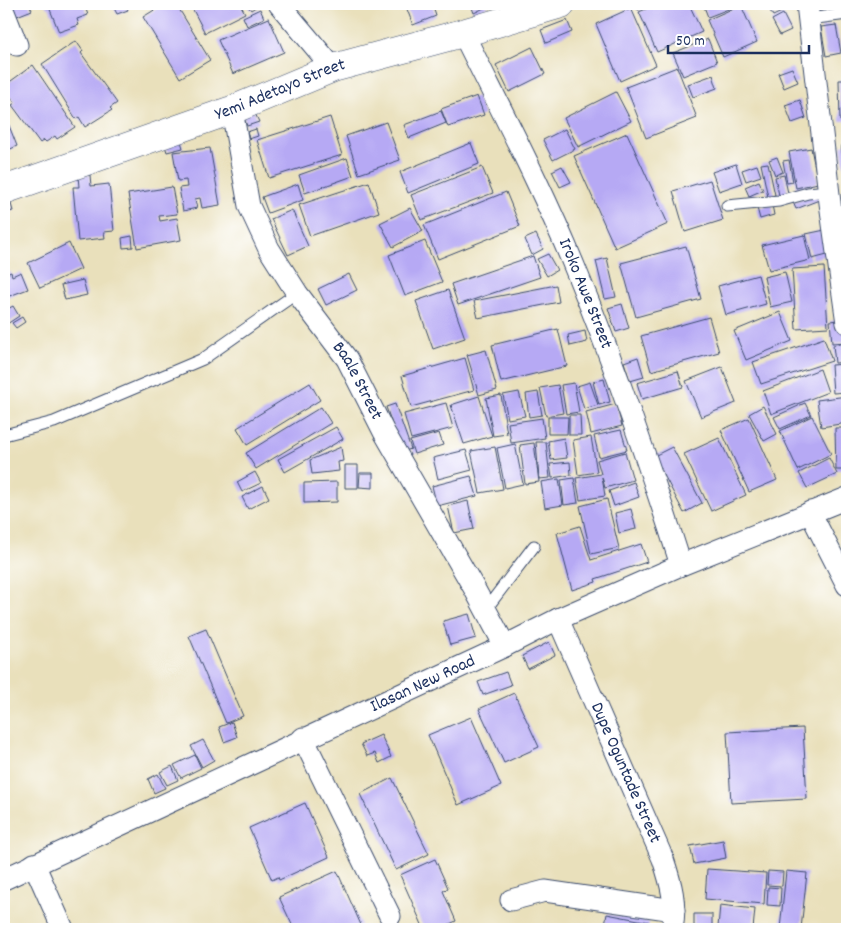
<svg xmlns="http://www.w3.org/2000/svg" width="851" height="933" font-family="Dekko,sans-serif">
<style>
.building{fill:#b6a9f4}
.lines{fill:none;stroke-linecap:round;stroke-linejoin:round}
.lane-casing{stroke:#3a4a6c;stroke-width:13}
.street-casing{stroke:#3a4a6c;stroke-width:23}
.secondary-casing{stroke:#3a4a6c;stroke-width:29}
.lane{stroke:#fff;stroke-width:11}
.street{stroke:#fff;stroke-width:21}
.secondary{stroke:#fff;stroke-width:28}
.labels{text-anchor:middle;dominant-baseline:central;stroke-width:4.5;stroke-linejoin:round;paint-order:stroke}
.street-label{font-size:18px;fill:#1b2f5e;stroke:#fff}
</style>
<rect width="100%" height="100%" fill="#fff"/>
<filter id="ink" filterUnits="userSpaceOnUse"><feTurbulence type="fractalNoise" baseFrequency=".02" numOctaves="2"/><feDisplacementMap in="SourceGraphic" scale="10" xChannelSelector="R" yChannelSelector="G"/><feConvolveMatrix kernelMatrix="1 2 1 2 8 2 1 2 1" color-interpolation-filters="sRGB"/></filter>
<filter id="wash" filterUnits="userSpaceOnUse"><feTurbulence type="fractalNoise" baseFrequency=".0096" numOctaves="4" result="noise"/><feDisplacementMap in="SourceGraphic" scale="20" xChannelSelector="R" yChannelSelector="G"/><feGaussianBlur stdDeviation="1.12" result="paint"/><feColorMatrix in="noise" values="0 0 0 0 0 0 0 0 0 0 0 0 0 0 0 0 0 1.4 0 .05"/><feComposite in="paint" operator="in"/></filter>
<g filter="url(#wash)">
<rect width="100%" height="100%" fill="#e9e0bb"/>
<g id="blocks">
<path class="building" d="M12 4H29L32 10 17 16Z
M45 4H84L88 15 77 19 79 25 59 32 49 7 47 8Z
M112 4H125L128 10 117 14Z
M164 4H176L210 60 180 78 143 17Z
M190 4H240L245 13 205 33Z
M246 4H260L251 10Z
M405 4H432L436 16 413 25Z
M487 4 488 6 474 13 471 5Z
M634 4H651L638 10Z
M657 4H689L702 32 657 52 639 12Z
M703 4H741L708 17Z
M769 4H788L790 8 773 16 767 5Z
M741 5 757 42 723 57 707 20Z
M631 8 656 65 620 81 596 24Z
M260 9 264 18 247 26 243 17Z
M783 14 791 30 780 35 772 20Z
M269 18 284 52 233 74 218 40Z
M567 20 572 32 546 43 541 30Z
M836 25 841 53 826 56 821 27Z
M708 39 717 62 683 76 673 53Z
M76 41 83 51 81 53 117 103 110 108 112 110 85 127 79 117 76 119 42 64Z
M532 47 545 74 509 92 496 65Z
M33 65 75 127 57 139 55 136 46 142 44 140 40 143 12 105 15 103 10 96 7 98 4 94V86Z
M677 67 697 118 646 138 626 87Z
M792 68 798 82 784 88 778 73Z
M713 75 717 88 693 97 688 84Z
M839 80H847V121H840Z
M616 92 631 121 578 147 564 118Z
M477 96 484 115 448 127 441 109Z
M800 100 806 118 792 123 785 105Z
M254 111 259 122 247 126 243 115Z
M441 111 446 123 409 138 404 125Z
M4 113 17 146 4 152Z
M330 117 342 155 269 178 257 140Z
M386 122 400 160 359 174 346 136Z
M256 129 258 136 249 139 247 132Z
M565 129 575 149 553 160 543 140Z
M627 133 668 224 615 248 574 156Z
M180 138 183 148 167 152 164 143Z
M471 143 479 164 408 193 400 172Z
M847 144V166H844L841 145Z
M210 148 220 205 202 208 200 198 195 199 197 208 183 211 179 188 187 187 186 180 178 181 173 152Z
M811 148 818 183 796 188 789 152Z
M777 157 783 172 775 175 769 160Z
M347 158 353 176 305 193 299 175Z
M789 160 793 182 787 183 783 161Z
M768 163 775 195 768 197 761 164Z
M736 164 742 183 719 191 712 172Z
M757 165 761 176 746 181 742 170Z
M562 166 571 182 560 187 552 171Z
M482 167 493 193 421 220 411 195Z
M90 175 91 186 109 184 114 231 104 232 105 238 78 241 73 187H79L78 176Z
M784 175 788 193 779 195 775 177Z
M710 180 723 220 685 232 673 191Z
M759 181 763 190 749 196 745 187Z
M369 182 379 212 310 236 299 205Z
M298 184 303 200 268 213 262 197Z
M172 187 177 214 159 216 160 221 177 218 181 240 137 248 128 194Z
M506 192 520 226 438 259 424 225Z
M817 193 819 200 796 209 793 202Z
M9 197 13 211 4 213V199Z
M772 205 774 215 760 219 757 208Z
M410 208 423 231 393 247 380 223Z
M292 210 308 246 288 255 271 219Z
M825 230 831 254 812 259 806 234Z
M536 234 543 249 532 255 525 239Z
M804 235 810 260 769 270 762 245Z
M132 236 133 247 123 248 122 238Z
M425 241 442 282 405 296 389 255Z
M69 243 81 269 40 288 28 263Z
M686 246 701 299 636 317 621 263Z
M548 254 557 270 547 276 537 259Z
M533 256 540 277 458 305 451 284Z
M607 258 616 297 605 299 596 261Z
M824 267 828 327 796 329 792 269Z
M11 272 12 276 21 272 28 289 4 298V275Z
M785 272 792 302 770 307 764 277Z
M349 274 357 290 326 305 318 289Z
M758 275 766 304 726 315 718 286Z
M83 280 87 295 65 300 61 285Z
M556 285 559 302 478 318 474 301Z
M448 290 465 338 433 349 416 301Z
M622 304 629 328 616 332 608 308Z
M13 306 19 316 4 326V311Z
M780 312 792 341 746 360 734 331Z
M22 317 25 322 16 328 12 323Z
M709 317 719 352 651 371 641 336Z
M845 319 847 342 832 343 830 321Z
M558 329 567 366 501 382 492 345Z
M585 331 587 342 570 346 568 335Z
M824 338 832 361 761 384 753 362Z
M847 343V362L835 363 833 345Z
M486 350 497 390 479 395 467 355Z
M638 357 644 377 630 381 624 362Z
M465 358 474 390 411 407 402 376Z
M847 364V392L833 393 831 365Z
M722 367 736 403 701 417 686 381Z
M820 369 828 392 771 414 763 391Z
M678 371 683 387 642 399 637 383Z
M604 379 610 402 599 405 593 382Z
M590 382 598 405 584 409 577 386Z
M310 383 320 400 247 445 237 428Z
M574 383 579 412 566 414 561 385Z
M558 385 563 413 546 416 540 388Z
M519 392 525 416 508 419 503 395Z
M538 392 542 415 529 417 526 394Z
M501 395 507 434 493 436 486 398Z
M479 396 492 436 464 444 451 405Z
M847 396V423L821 427 817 400Z
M446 403 453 428 411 439 404 414Z
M805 403 811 415 780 429 774 417Z
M395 404 411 449 402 452 386 407Z
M616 404 622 426 591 434 586 412Z
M763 406 777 434 764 441 749 414Z
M321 407 331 423 256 469 246 453Z
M569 415H580L581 435H569Z
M812 416 831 454 798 470 780 431Z
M548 417H568L567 434H548Z
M542 418 545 438 511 443 508 423Z
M749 418 777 480 749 492 721 430Z
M336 427 343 439 285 472 278 459Z
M835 428H847V470H836Z
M621 430 627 450 599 457 594 436Z
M439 433 443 445 414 454 410 441Z
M591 437 597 472 578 475 573 440Z
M564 438 567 458 551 460 548 441Z
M719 438 746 495 711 511 684 454Z
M536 442H546L550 478 539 479Z
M534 443 539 482 525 484 520 445Z
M515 444 523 484 505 488 497 448Z
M341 447 343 461 338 462 339 471 312 474 310 460Z
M495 447 503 489 480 493 471 451Z
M672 447 702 503 684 513 654 456Z
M466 450 472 470 438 479 433 458Z
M625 452 633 480 605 488 602 477 605 496 580 500 576 478 601 474 597 460Z
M829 458 837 474 807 488 799 473Z
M570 462 571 475 552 478 550 464Z
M345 465H358V488H345Z
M255 472 261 483 242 492 237 482Z
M360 473H373V488L359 487Z
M471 476 477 496 437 506 432 486Z
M574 478 578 503 564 505 561 480Z
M559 479 563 505 545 508 541 482Z
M337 482V502L304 503V483Z
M634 482 639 497 614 506 609 491Z
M263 486 269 498 248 509 242 497Z
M607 499 619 548 591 554 580 506Z
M468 501 474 529 454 533 448 506Z
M631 509 636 529 619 533 615 513Z
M580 526 591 560 641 544 647 562 595 579 596 582 572 590 557 533Z
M469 614 476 638 450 645 443 621Z
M206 629 243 716 226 723 189 636Z
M549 642 555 655 528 669 522 656Z
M506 672 511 685 483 695 478 682Z
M514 693 539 747 504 763 479 709Z
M471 717 501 786 458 805 428 735Z
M232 722 237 737 224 742 219 727Z
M803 728 807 799 731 803 727 732Z
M381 735 391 757 379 763 375 753 367 756 361 744Z
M203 740 214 760 202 767 191 746Z
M195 755 201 768 181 778 174 765Z
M172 766 178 780 167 785 160 772Z
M158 774 165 788 154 793 148 779Z
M392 778 429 854 396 870 360 794Z
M305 803 329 857 279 880 278 877 272 880 249 828Z
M723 840 726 858 694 864 690 846Z
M435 859 448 888 443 891 456 921 439 929H424L400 875Z
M707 869 766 873 764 904 705 899Z
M337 871 361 925 353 929H294L279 897Z
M768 871 783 872 782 886 767 885Z
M786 871 807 873 801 929H780Z
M768 887 781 888 780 906 767 905Z
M720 905 755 909 753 929 718 927Z
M607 914 649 922 648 929H604Z
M694 914H712V928H694Z"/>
</g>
</g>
<g filter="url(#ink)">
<use href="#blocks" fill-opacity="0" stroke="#3a4a6c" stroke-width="1"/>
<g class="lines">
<defs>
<path id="lane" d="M809 19 847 14
M727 206 779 201 808 193 828 191
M4 435 54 422 203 359 297 293
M486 609 534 546"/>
<g id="street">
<path d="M279 4 333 68"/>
<path d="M807 4 830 203 847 323"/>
<path d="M4 12 17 45"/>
<path id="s1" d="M463 33C502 112 544 191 577 273 616 368 650 467 681 565"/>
<path id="s2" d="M232 110 249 206 269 249 297 293 347 359 384 432 474 588 505 646"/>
<path d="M810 512 847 585"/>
<path id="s3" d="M558 619 663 859C671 883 677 904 672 929"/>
<path d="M303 738 390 916"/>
<path d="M34 864 63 929"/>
<path id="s4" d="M4 879 505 646 558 619 681 565 847 498"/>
<path d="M511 900 545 891 674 910"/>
</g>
<g id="secondary">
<path id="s5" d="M4 190 232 110 333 68 463 33 561 4"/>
</g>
</defs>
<use href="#lane" class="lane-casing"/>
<use href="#street" class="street-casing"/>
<use href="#secondary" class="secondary-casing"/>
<use href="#lane" class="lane"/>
<use href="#street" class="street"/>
<use href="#secondary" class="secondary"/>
</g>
</g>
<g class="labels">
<g class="street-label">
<text stroke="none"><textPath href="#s5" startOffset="294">Yemi Adetayo Street</textPath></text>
<text stroke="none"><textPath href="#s1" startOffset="288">Iroko Awe Street</textPath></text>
<text stroke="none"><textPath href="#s2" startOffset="304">Baale Street</textPath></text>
<text stroke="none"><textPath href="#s4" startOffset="462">Ilasan New Road</textPath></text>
<text stroke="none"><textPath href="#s3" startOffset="168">Dupe Oguntade Street</textPath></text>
</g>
</g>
<rect width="851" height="933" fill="none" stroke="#fff" stroke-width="20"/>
<path d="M668 45v8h141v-8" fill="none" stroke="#1b2f5e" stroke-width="2.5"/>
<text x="676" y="45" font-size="15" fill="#1b2f5e" stroke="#ffffff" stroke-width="4" paint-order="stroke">50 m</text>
</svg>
